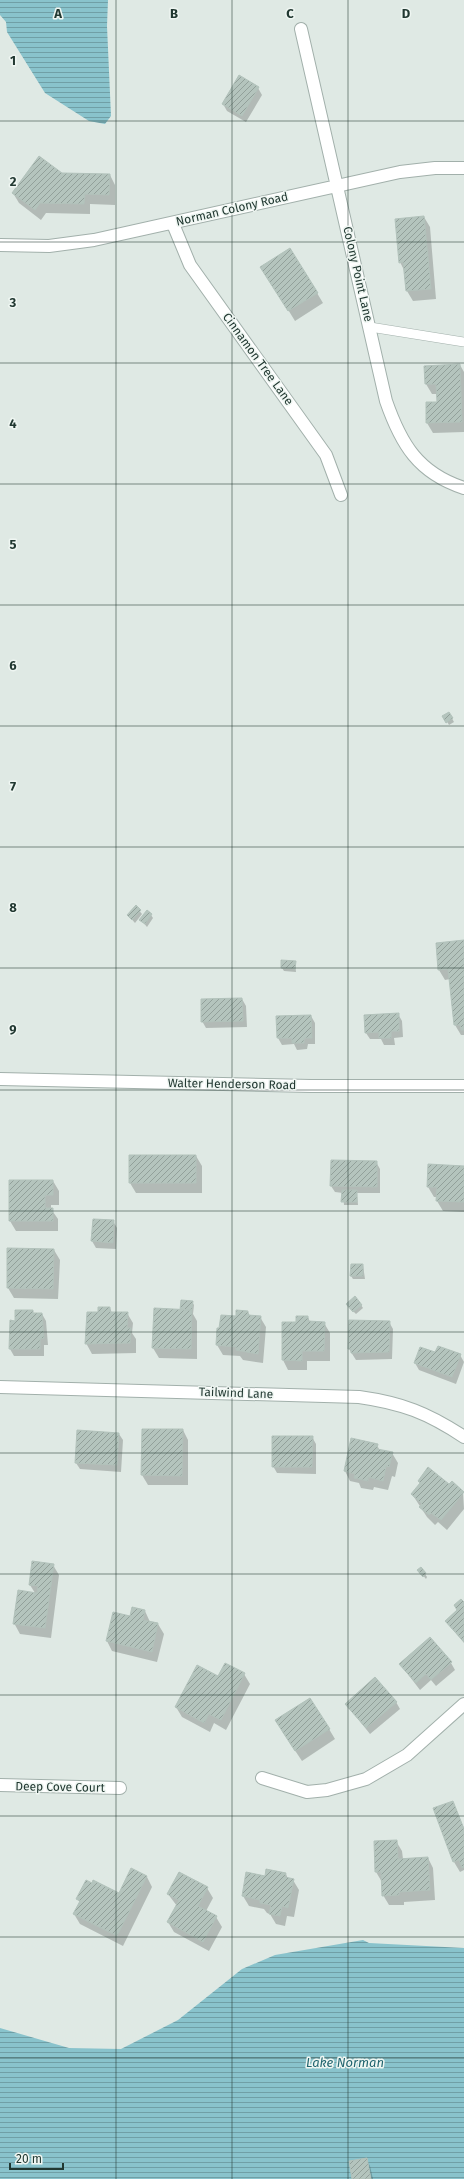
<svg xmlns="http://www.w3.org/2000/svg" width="464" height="2179" font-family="'Fira Sans',sans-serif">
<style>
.water{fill:url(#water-rules)}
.shadow{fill:#0003}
.building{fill:url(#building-hatch);stroke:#b2c2bb}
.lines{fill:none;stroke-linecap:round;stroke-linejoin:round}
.lane-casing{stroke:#a2b0ab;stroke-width:10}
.street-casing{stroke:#a2b0ab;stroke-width:14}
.lane{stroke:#fff;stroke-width:9}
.street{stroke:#fff;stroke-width:12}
.grid{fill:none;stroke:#213831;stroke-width:1;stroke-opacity:0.55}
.labels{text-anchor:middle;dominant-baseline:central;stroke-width:3;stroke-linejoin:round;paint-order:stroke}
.street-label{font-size:12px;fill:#213831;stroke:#eff6f2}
.water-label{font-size:13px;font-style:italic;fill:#20646f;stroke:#eff6f2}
.grid-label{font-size:13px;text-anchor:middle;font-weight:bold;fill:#213831;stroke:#eff6f2;stroke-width:3;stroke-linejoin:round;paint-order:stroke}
</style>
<defs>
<pattern id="water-rules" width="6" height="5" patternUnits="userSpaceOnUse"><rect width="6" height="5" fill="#89c3cc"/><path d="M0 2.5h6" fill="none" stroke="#709fa6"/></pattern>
<pattern id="building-hatch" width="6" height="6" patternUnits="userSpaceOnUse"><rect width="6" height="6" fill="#b4c4bd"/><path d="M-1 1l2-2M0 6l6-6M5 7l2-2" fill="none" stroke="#92a09a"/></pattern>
</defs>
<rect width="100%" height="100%" fill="#dfe9e4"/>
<path class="water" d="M0 0H108L107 26 111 116 105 124 89 121 45 93 7 32 6 22 0 15Z
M363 1940 369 1943 464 1948V2179H0V2028L69 2048 121 2049 178 2020 242 1969 275 1955Z"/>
<path class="shadow" d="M258 88 262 95 246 122 227 111 223 104Z
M62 174 110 175 115 185V205L90 204V214L46 213 41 220 19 203 13 193Z
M424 217 430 227 436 299 413 301 407 291 405 272 400 262Z
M268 277 317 293 323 303 295 321Z
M460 365 464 372V432L433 433 427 423 438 403 437 394H432L426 384Z
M449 713 454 722 449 725 444 716Z
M136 907 142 914 135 923 128 915Z
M151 915 153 918 147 927 141 920Z
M464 941V1035H461L455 1025 450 979 445 980 439 970Z
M295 962 296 972 284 971 282 968Z
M242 999 246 1006 247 1027 206 1028 202 1021Z
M398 1014 402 1021 403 1037 394 1038 395 1045H384L381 1039H370L366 1033Z
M311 1016 315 1023V1044H308L307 1049 297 1050 294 1044 282 1045 278 1038Z
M196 1156 202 1166V1193H136L130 1183Z
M376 1162 380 1169V1193H357L358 1205H344L343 1193 335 1192 331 1186Z
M464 1167V1212L443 1211 437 1201V1197H434L428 1187Z
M53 1181 59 1191V1205H51V1209L58 1219V1231H16L10 1221Z
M113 1221 117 1228 116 1249 96 1248 92 1241Z
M54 1250 60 1260 58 1299 14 1298 8 1288Z
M363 1265 365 1279H353L351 1276Z
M192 1302 194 1305 193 1314 197 1321V1359L159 1358 153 1348 181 1311Z
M361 1305 363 1308 356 1314 349 1307Z
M110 1308 112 1313H127L133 1323 132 1333 136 1339V1353L92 1354 86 1343 99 1313Z
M32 1311 34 1314H42L46 1321 48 1345H44V1356H14L10 1349 11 1321 16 1322Z
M248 1312 250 1316 260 1317 266 1327 263 1363 243 1360 240 1356 223 1355 217 1345 237 1317Z
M308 1317 310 1322 324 1323 330 1333V1361H307V1370H288L283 1360 297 1323Z
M389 1322 393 1329 392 1359 356 1360 349 1349Z
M436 1354 460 1355 464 1362 456 1384 419 1370 415 1363Z
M183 1430 188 1440V1485H148L142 1475Z
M119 1434 123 1440 121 1472 80 1469 76 1463Z
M312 1437 316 1444V1474L277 1473 273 1466Z
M377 1445 380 1451 392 1453 398 1463 395 1477 392 1476 388 1490 374 1487 373 1490 361 1488 359 1483 350 1481 345 1471Z
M449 1485 463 1493 464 1509 447 1530 438 1522 435 1525 427 1517 412 1494Z
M53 1565 59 1575 51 1638 20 1634 14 1623 35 1593 30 1585Z
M421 1573 425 1574 427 1577 426 1579Z
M464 1604V1643L446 1621Z
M145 1611 150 1622 158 1624 164 1634 157 1662 112 1651 107 1641 130 1617Z
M451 1663 455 1670 436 1686 431 1680 420 1690 400 1664Z
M244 1674 250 1684 226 1730 214 1723 210 1732 182 1717 176 1707Z
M396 1702 400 1709 370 1734 346 1704Z
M329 1729 335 1739 302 1761 282 1731Z
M453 1803 464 1828V1870L460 1872 454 1862 435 1809Z
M396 1841 402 1851 403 1859 428 1858 433 1868 435 1900 404 1902V1905H389L383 1895 382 1882 376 1872Z
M132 1869 147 1877 152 1887 123 1946 80 1924 74 1914 80 1903 78 1899 119 1894Z
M286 1874 288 1879 293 1880 299 1890 294 1917 287 1916 285 1926 276 1924 270 1914 267 1913 264 1909 249 1906 243 1896 266 1877Z
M207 1888 213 1898 206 1911 216 1917 222 1927 209 1951 174 1932 168 1922 177 1906 168 1894Z
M366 2159 370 2166 373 2179H353Z"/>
<path class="building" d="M239 75 259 87 242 116 222 104Z
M39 156 62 173 110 174 109 195 85 194 84 204 40 203 35 210 12 193Z
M424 216 431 289 406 291 403 262 399 263 395 219Z
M290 248 318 293 288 311 260 267Z
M460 364 462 422 426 423V402H437L436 384H425L424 366Z
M449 712 453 718 446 723 442 716Z
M136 905 141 910 132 920 127 915Z
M147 910 152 914 145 924 139 920Z
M464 940V1030H461L460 1025H454L448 969 438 970 436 943Z
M281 960 296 961 295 969 281 968Z
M242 998 243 1021 201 1022V999Z
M399 1013V1031H391V1038H379V1032L365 1033 364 1015Z
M311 1015 312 1038H304V1043H292V1038H277L276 1016Z
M129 1155H196V1183H129Z
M331 1160 377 1161V1187L330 1186Z
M428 1164 464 1166V1202L436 1201 437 1187H427Z
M9 1180H53V1195H45V1208H53V1221H9Z
M342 1190H357V1202H341Z
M93 1219 114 1220 113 1243 91 1241Z
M7 1248 54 1249 53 1289 7 1288Z
M351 1264H363V1276H350Z
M355 1296 362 1305 353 1312 346 1304Z
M181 1300 193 1301 192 1310H180Z
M98 1307H110V1312H128L127 1328H131L130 1343 85 1344 87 1312H98Z
M154 1308 192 1310 191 1349 152 1348Z
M15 1310H33V1313H42L44 1338 40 1339V1349H9L10 1320 15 1321Z
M236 1310 248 1311V1315L261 1316 258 1354 236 1350V1347L216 1345 217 1328H219L221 1315 236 1316Z
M296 1316H308V1321L325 1322 324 1351H302V1361L282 1360V1322H296Z
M349 1320 390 1321 389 1352 351 1353V1349H348Z
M438 1346 461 1354 452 1377 414 1363 420 1347 435 1352Z
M142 1429H183L182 1476 141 1475Z
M77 1430 119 1433 117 1465 75 1463Z
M272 1436H313L312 1467H272Z
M351 1438 378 1444 377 1449 393 1452 389 1467 386 1466 383 1481 368 1477V1481L354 1478 355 1474 344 1471Z
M428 1467 449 1484 452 1481 464 1492 441 1520 431 1513 429 1515 419 1507 422 1504 411 1494 420 1483 418 1481Z
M32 1561 54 1564 45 1628 13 1624 18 1590 37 1593 38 1586 29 1585Z
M421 1567 426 1573 423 1577 417 1570Z
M461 1599 464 1602V1642L445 1621 457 1610 454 1605Z
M132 1607 145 1610 143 1620 158 1623 152 1652 106 1641 113 1612 130 1616Z
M430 1637 452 1662 431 1680 426 1674 416 1683 399 1664Z
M225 1663 245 1673 221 1720 209 1714 204 1723 175 1707 197 1665 218 1676Z
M375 1677 397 1702 366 1728 345 1704Z
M310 1698 330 1729 295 1751 275 1720Z
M453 1801 464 1829V1867L462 1868 459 1860 453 1862 433 1808Z
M397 1840 398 1859 428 1857 430 1890 399 1892V1895L382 1896 381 1872H375L374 1841Z
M131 1868 147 1876 117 1936 73 1914 80 1901 76 1899 86 1880 92 1883 93 1880 119 1893Z
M266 1869 286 1873 285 1877 294 1879 288 1908 282 1906 280 1916 269 1914 271 1905 260 1903V1900L242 1896 246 1872 265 1876Z
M179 1872 208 1887 198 1906 217 1916 203 1942 167 1922 179 1900 167 1894Z
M367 2158 371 2179H352L349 2161Z"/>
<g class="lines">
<defs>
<path id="lane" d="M370 327 464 342"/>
<path id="street" d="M301 29 386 401C401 444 418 473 464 488
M173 224 190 265 326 455 341 495
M0 245 49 246 94 240 400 172 435 168H464
M0 1079 311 1086H464
M0 1387 359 1397C402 1403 428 1413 464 1437
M262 1778 307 1792 327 1790 366 1779 407 1755 464 1704
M0 1785 120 1788"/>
</defs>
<use href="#lane" class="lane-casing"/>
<use href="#street" class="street-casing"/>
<use href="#lane" class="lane"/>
<use href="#street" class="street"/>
</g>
<path class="grid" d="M116 0V2179M232 0V2179M348 0V2179M0 121H464M0 242H464M0 363H464M0 484H464M0 605H464M0 726H464M0 847H464M0 968H464M0 1090H464M0 1211H464M0 1332H464M0 1453H464M0 1574H464M0 1695H464M0 1816H464M0 1937H464M0 2058H464"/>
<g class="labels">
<g class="street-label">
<text transform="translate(232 209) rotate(-13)">Norman Colony Road</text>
<text transform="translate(358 274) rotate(77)">Colony Point Lane</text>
<text transform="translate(258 359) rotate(54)">Cinnamon Tree Lane</text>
<text transform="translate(232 1084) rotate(1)">Walter Henderson Road</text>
<text transform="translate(236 1393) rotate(2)">Tailwind Lane</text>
<text transform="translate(60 1787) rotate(1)">Deep Cove Court</text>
</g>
<g class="water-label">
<text x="345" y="2062">Lake Norman</text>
</g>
</g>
<g class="grid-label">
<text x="58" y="18">A</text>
<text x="174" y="18">B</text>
<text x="290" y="18">C</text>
<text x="406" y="18">D</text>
<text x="13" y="65">1</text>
<text x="13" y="186">2</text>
<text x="13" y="307">3</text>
<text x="13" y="428">4</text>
<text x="13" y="549">5</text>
<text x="13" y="670">6</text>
<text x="13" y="791">7</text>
<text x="13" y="912">8</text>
<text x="13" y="1034">9</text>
</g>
<path d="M10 2163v6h53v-6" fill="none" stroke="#213831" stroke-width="2"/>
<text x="16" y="2163" font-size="12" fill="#213831" stroke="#eff6f2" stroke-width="3" paint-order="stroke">20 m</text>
</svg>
